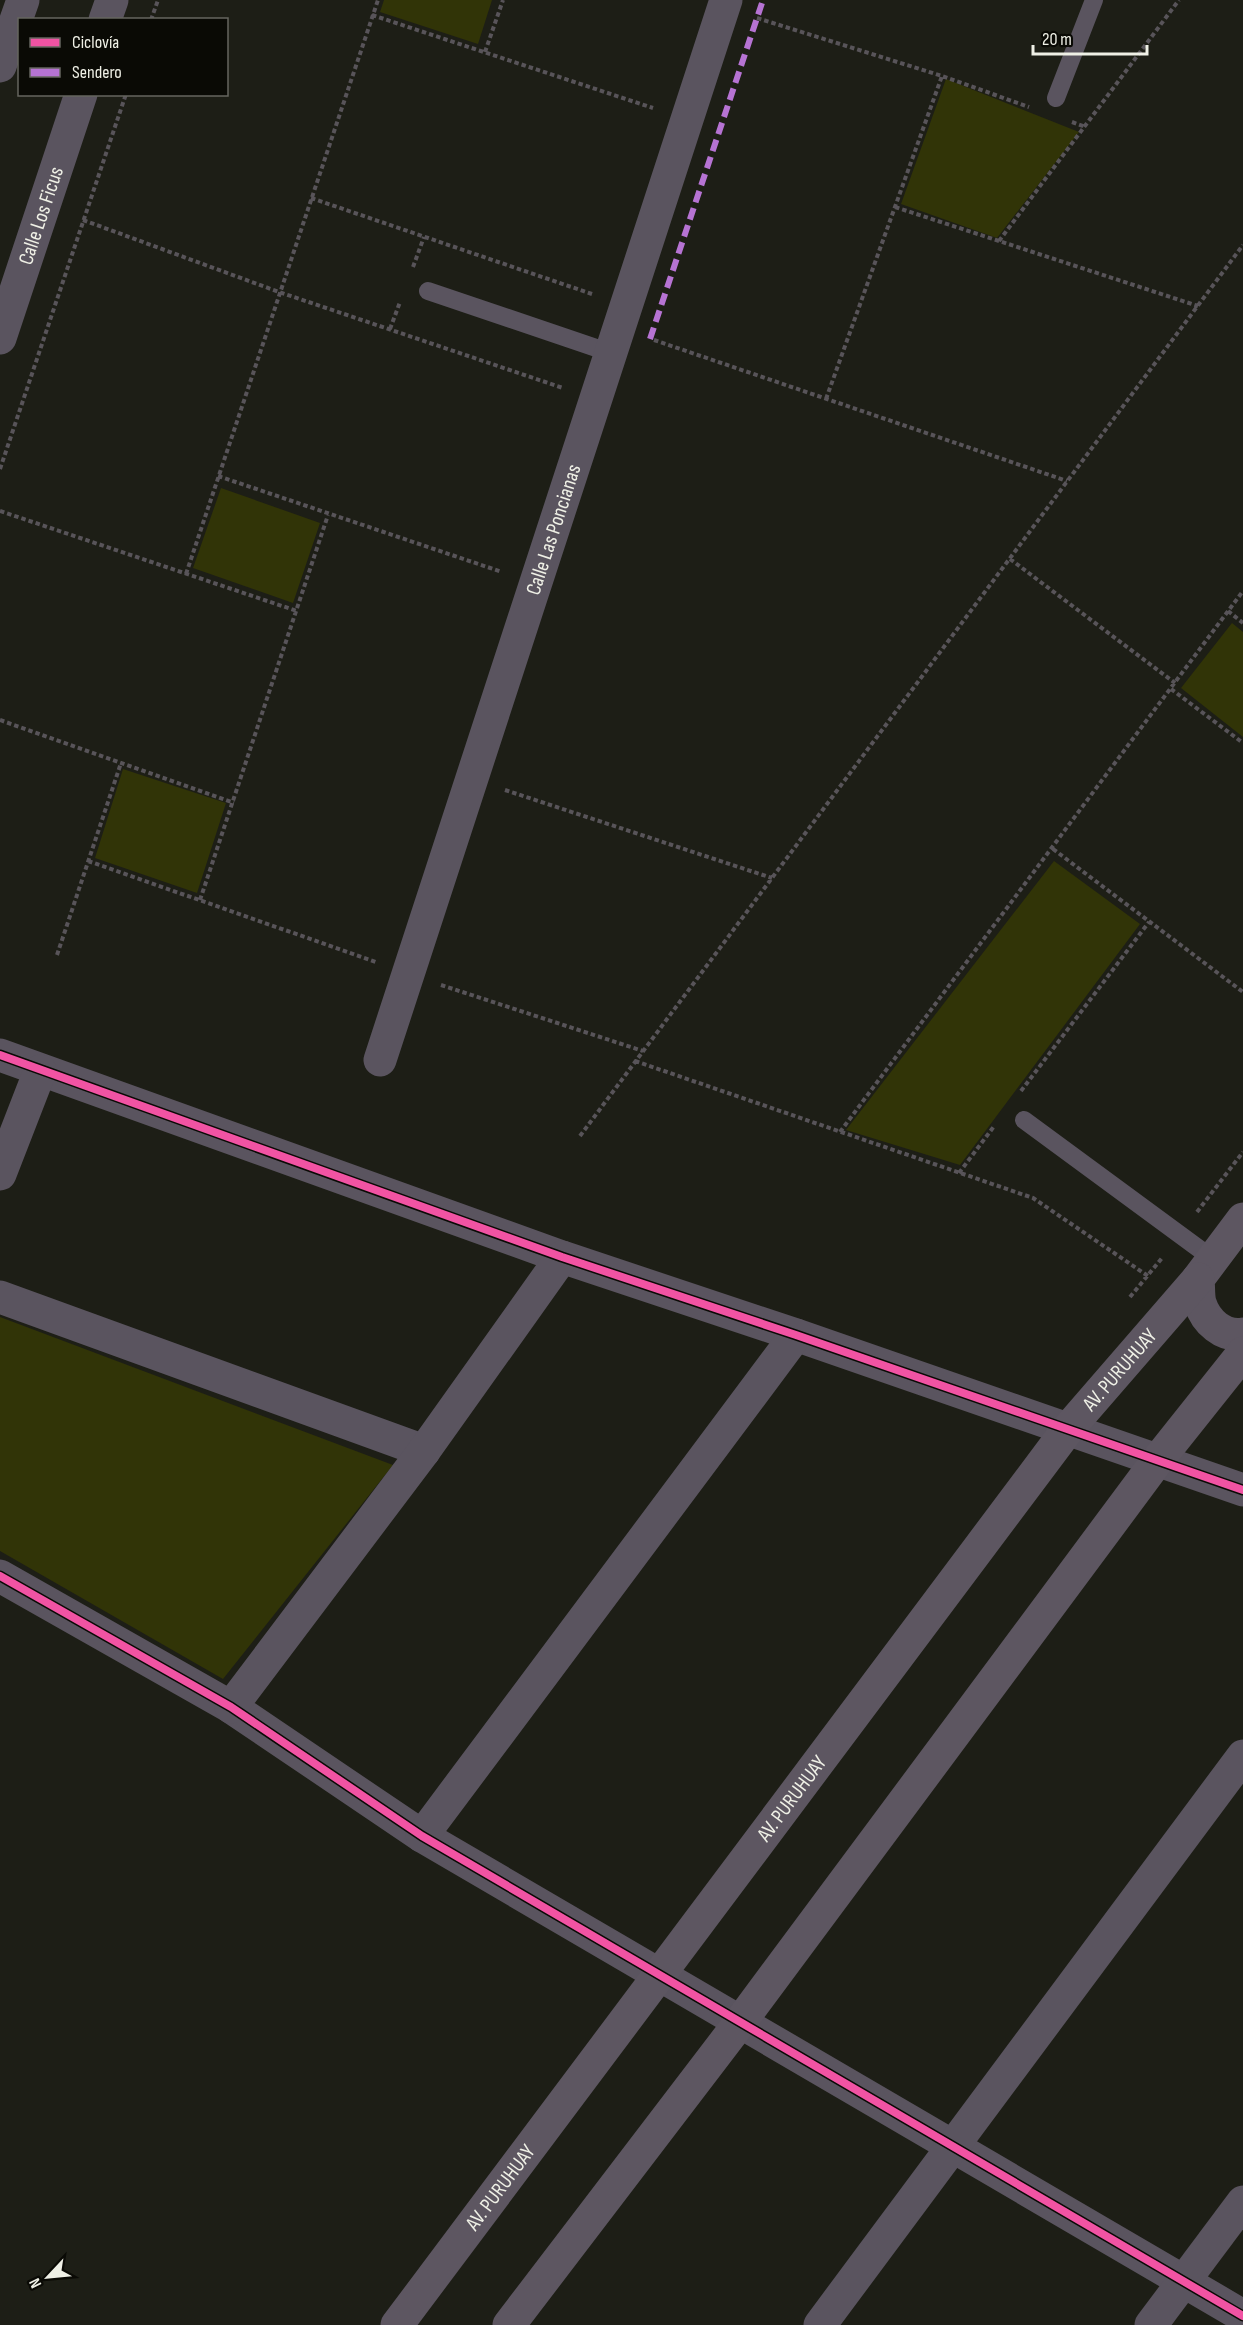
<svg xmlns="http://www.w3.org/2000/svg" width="1243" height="2325" font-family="'Sofia Sans Condensed',sans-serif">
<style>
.green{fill:#313407}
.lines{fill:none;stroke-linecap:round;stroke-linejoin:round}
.path{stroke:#585459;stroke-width:4;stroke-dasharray:4.5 3;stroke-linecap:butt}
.service{stroke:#5a545f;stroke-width:18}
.minor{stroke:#5a545f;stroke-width:33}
.secondary{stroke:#5d5661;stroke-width:33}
.quiet{stroke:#b673d3;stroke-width:6;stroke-dasharray:12 6;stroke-linecap:butt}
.cycleway-casing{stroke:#0a0a05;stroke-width:11}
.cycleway{stroke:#f153a3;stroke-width:8}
.labels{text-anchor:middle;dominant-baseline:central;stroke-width:4.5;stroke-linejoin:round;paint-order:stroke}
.street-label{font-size:21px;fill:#eff0e6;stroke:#0a0a05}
</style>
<rect width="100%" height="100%" fill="#1d1e16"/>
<path class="green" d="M384 0H492L478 44 380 12Z
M946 79 1079 132 997 238 901 204Z
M221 488 320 523 293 603 193 568Z
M1232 623 1243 632V737L1181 688Z
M123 769 226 803 197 893 95 858Z
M1054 861 1140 924 960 1165 846 1130Z
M0 1317 393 1465 223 1679 0 1551Z"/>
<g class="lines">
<path class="path" d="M372 15 653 108
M757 18 942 76 1029 107
M151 20 158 0
M485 52 503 0
M1072 122 1086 127
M311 198 592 294
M895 207 1198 306
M83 220 279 292 563 388
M999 241 1179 0
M413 267 424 237
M390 329 400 302
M654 340 1067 481
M826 399 942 76
M0 469 126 94
M218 476 502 572
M0 511 297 611
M1010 559 1175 683
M186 574 378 0
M1228 611 1243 623
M1171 689 1243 743
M0 720 234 803
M505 790 772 878
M1053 849 1243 992
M88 861 376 962
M200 900 328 515
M57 955 121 763
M441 985 643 1051
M635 1061 1033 1198 1148 1276
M1021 1091 1149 922
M840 1132 1243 591
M580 1136 1243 245
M959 1173 995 1125
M1197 1212 1243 1152
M1130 1297 1162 1258"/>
<path class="service" d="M1056 98 1094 0
M428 291 611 353
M1024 1120 1213 1259"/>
<g class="minor">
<path d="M105 20 112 0"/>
<path d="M0 66 23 0"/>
<path id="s1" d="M0 338 81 94"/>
<path d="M0 1055 562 1257 796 1335 1243 1490"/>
<path id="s2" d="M380 1060 726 0"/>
<path d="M0 1174 40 1071"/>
<path d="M0 1297 424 1451"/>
<path d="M0 1576 231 1707 422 1836 1243 2316"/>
<path d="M231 1707 424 1451 562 1257"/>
<path d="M422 1836 796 1335"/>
<path d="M820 2325 1243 1756"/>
<path d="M1151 2325 1243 2202"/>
</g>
<g class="secondary">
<path d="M1243 1219 1198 1279C1199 1287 1198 1296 1200 1303 1206 1322 1223 1337 1243 1334"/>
<path id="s3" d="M397 2325 1068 1429 1198 1279"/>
<path d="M509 2325 741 2021 1157 1461 1243 1353"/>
</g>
<path class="quiet" d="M650 339 763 0"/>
<defs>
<path id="cycleway" d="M0 1055 562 1257 796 1335 1243 1490
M0 1576 231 1707 422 1836 1243 2316"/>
</defs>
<use href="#cycleway" class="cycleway-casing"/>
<use href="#cycleway" class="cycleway"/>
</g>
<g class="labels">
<g class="street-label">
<text stroke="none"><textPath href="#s1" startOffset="129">Calle Los Ficus</textPath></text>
<text stroke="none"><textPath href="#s2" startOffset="558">Calle Las Poncianas</textPath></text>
<text stroke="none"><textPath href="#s3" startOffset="1198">AV. PURUHUAY</textPath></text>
<text stroke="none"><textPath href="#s3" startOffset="658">AV. PURUHUAY</textPath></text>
<text stroke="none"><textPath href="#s3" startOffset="172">AV. PURUHUAY</textPath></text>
</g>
</g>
<rect x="18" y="18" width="210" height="78" fill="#0a0a05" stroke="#66665f" stroke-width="1.5"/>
<rect x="30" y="38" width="30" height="9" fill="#f153a3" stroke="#66665f" stroke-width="1.5"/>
<text x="72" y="48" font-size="18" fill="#eff0e6">Ciclovía</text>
<rect x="30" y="68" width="30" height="9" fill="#b673d3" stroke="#66665f" stroke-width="1.5"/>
<text x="72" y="78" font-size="18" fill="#eff0e6">Sendero</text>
<g transform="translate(48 2277) rotate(244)" stroke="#0a0a05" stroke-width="4.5" paint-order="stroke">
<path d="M0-4.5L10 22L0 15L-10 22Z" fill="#eff0e6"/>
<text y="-9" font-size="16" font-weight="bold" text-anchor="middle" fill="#eff0e6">N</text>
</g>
<path d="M1033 45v9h114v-9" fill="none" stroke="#eff0e6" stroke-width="3"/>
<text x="1042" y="45" font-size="18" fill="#eff0e6" stroke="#0a0a05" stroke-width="4.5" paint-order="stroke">20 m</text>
</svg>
